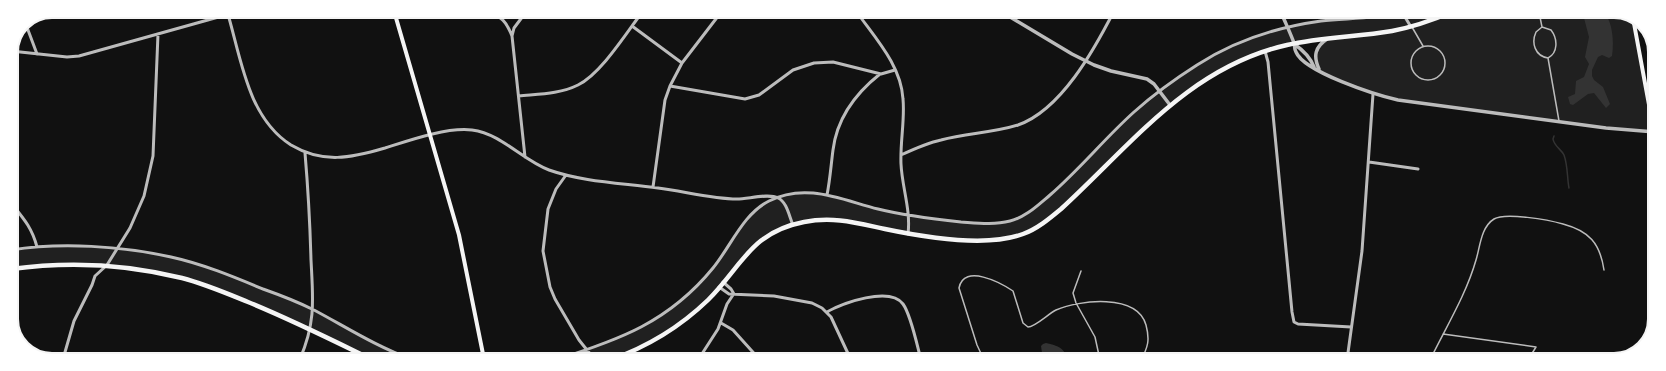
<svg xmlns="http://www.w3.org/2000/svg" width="1666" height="371" font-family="Rubik,sans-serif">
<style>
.green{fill:#202020}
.water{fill:#333}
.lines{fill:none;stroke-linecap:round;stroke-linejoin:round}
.stream{stroke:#333;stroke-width:1.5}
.service{stroke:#bcbcbc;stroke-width:1.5}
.minor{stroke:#bcbcbc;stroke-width:3}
.tertiary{stroke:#bcbcbc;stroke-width:3.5}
.secondary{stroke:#f5f5f5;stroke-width:4}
.primary{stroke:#f5f5f5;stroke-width:4.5}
.rim{fill:none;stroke:#f5f5f5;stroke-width:2}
</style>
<rect width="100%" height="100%" fill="#111"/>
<path class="green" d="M1399 12H1622L1633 18 1654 132 1606 128 1398 100 1373 94 1319 70 1316 52 1327 39 1272 49 1227 68 1164 110 1061 209 1030 231 999 240 935 238 849 221 802 222 764 238 701 306 663 335 610 360H555L603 345 657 319 701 282 748 219 763 204 784 195 814 193 900 215 980 223 1005 222 1026 214 1058 188 1134 113 1199 63 1245 41 1298 25Z
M37 247C82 246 129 246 173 257 257 279 334 322 411 359H371L311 329 183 278 107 265 11 269V250Z"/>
<path class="water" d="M1579 12H1604C1613 23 1614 42 1612 56L1609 58 1602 55 1598 57 1592 70V76L1594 80 1603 87 1610 104 1606 108 1594 93 1588 94 1573 105 1570 104 1568 97 1575 94 1576 81 1584 77 1589 64 1585 57 1589 37 1584 18 1578 16Z
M1046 343C1058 346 1064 347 1068 360H1043L1041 346 1043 344Z"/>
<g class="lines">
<path class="stream" d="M1554 136 1553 139C1554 146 1561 149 1564 155 1568 166 1567 178 1569 188"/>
<path class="service" d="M1539 12 1542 27
M1412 27 1423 46
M1542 27 1551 30C1558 39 1558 53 1548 58 1535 56 1531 43 1536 32Z
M1411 63a17 17 0 1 1 34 0a17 17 0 1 1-34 0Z
M1548 58 1559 121
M1081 271 1073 293 1076 303 1095 337 1100 360
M1443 334 1536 347 1528 360
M984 360 977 345 959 288C964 263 1001 283 1013 291L1023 323 1028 327C1035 327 1048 314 1056 310 1079 300 1137 293 1146 325 1150 340 1148 347 1141 360
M1430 360C1446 327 1466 295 1476 260 1480 247 1481 227 1494 219 1505 212 1549 220 1563 224 1589 231 1600 243 1604 270"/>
<path class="minor" d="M227 11C241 57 247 117 291 145 323 164 351 158 385 148 410 140 447 127 472 130 502 134 522 160 549 170 583 182 622 183 658 188 683 191 712 199 737 199 748 199 769 193 778 198 787 202 789 216 793 225
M487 11C502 17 506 21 512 36L525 157
M856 11C875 38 901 65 903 99 905 120 900 142 901 164 902 187 911 210 908 234
M1402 12 1411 27
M497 15 523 16 538 11
M25 22 37 54
M632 26 682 63
M512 36 514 28 523 16
M11 51 67 57 79 56 240 11
M1265 51 1268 62 1292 312 1294 322 1298 324 1351 327
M670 86 745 99 759 95 793 70 814 63 833 62 881 74 895 70
M519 96C539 94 560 94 578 85 601 74 627 32 643 11
M901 155C914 149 927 143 941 140 966 133 993 133 1018 125 1061 110 1094 50 1114 11
M11 159 14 156
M1369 162 1418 169
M566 175 556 189 548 209 543 251 550 287 555 299 579 340 595 360
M653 187 665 100 670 86 682 63 722 11
M827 195C830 180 831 165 833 150 837 118 856 93 880 74
M11 203C24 219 32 228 37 247
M11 250C61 242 122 246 171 257 203 264 234 277 263 289 280 295 298 302 314 310 346 327 377 347 411 359
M723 282 731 289 734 294
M719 287 729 294 774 296 812 303 822 308 831 317 851 360
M827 312C842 303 890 286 903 304 911 315 917 345 921 360
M721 323 733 330 760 360
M64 357 80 359
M63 359 74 321 92 285 95 276 107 265 130 228 144 196 153 156 158 34
M300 359C316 322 313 299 311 260 310 224 308 188 305 153
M555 360C619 340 669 322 713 268 731 246 743 214 769 201 806 182 842 200 878 209 906 216 933 219 961 222 977 223 994 225 1010 221 1026 217 1038 205 1050 195 1080 169 1105 138 1134 112 1153 95 1175 79 1197 65 1234 41 1278 27 1321 21 1347 18 1374 19 1399 12
M698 360 718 329 727 304 733 295
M1347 360 1362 251 1373 94"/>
<path class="tertiary" d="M1000 11 1072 54 1094 65 1111 71 1147 79 1154 84 1170 105
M1281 12C1285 22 1290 32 1294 43 1295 46 1294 49 1296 52 1304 72 1376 95 1398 100L1606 128 1655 132
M1294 44C1303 50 1310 57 1314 67
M1319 69C1313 56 1315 47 1327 39"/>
<path class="secondary" d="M394 11 459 235 484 359
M1633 18 1654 132 1655 148"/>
<path class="primary" d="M11 269C69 261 126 264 182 278 205 284 226 293 248 302 290 319 330 339 371 359
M610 360C647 347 680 327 708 300 742 266 751 232 804 222 833 216 857 223 885 229 923 237 986 248 1023 234 1037 229 1049 219 1061 209 1131 145 1189 67 1287 45 1322 37 1357 37 1392 31 1413 27 1433 20 1452 12"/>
</g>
<path d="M0 0H1666V371H0ZM52 18H1614A34 34 0 0 1 1648 52V319A34 34 0 0 1 1614 353H52A34 34 0 0 1 18 319V52A34 34 0 0 1 52 18Z" fill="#fff" fill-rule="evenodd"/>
<path class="rim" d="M52 18H1614A34 34 0 0 1 1648 52V319A34 34 0 0 1 1614 353H52A34 34 0 0 1 18 319V52A34 34 0 0 1 52 18Z"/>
</svg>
